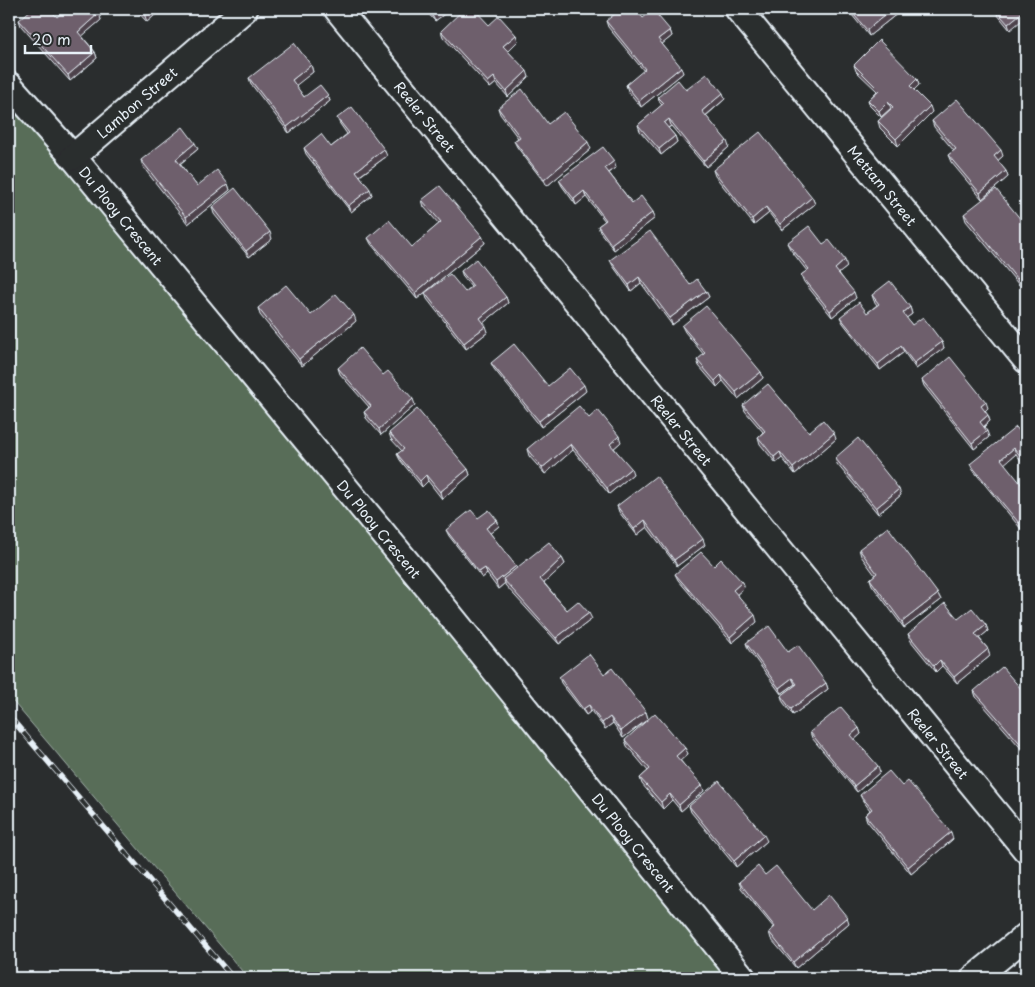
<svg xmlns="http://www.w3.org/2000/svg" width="1035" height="987" font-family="'Playpen Sans',sans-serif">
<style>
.green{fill:#586d58;stroke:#a0afa8}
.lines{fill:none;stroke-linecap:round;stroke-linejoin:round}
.street-casing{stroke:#e8f1f8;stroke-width:29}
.street{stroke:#2a2d2e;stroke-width:25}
.rail-casing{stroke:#e8f1f8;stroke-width:5.5}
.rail{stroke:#2a2d2e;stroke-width:4;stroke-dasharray:11;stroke-linecap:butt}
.wall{fill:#5f525d;stroke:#e8f1f8}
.shaded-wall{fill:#4d424c;stroke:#e8f1f8}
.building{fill:#6e5f6c;stroke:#e8f1f8}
.labels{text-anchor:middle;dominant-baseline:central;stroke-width:4;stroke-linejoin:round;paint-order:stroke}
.street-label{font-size:14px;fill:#e8f1f8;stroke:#2a2d2e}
</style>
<rect width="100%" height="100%" fill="#2a2d2e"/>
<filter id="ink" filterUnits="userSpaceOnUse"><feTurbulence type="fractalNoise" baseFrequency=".02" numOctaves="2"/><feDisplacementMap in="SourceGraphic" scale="10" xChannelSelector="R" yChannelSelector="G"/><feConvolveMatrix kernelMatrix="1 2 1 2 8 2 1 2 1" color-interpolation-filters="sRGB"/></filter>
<g filter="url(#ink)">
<path class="green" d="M9 100 737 978H248L9 697Z"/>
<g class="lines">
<defs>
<g id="street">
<path id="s1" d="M337 9 1026 850"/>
<path id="s2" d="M738 9 1026 360"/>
<path id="s3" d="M9 85 73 157 429 589 743 978"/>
<path id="s4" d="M73 157 245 9"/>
<path d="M974 978 1026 936"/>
</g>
</defs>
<use href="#street" class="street-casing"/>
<use href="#street" class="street"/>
<defs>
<path id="rail" d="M9 716 233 978"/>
</defs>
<use href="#rail" class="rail-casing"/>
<use href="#rail" class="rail"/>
</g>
<path class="wall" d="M135 9H162L147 22Z
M424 9H451L435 21Z
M847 9H896L898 13 869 36Z
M995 9H1026L1010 30 997 14Z
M99 13 101 20 82 36 95 52 97 58 70 81 21 26 19 20Z
M643 18 670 30 672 36 662 44 683 73 641 107 628 91 626 85 644 71 608 27 606 21Z
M489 25 516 35 518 41 508 51 529 77 508 97 496 83 490 88 443 37 441 31Z
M311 65 313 72 295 85 304 97 328 95 330 101 289 133 251 84 249 78Z
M854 65 917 79 919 85 914 90 932 112 898 146 880 128 878 121 891 109V108L881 117 870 106 868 100 877 91 856 71Z
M686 90 725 99 706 116 729 147 706 167 671 126 668 128 675 136 677 142 661 155 640 131 638 125 662 105 660 103 658 97Z
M498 108 548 124 591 149 547 186 517 147 514 141 518 138 500 114Z
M337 118 387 156 360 176 372 195 351 212 306 154 304 148 331 147 347 134 340 124Z
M932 121 1003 156 997 161 1006 171 1008 177 982 199 951 162 948 155 954 151 934 127Z
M198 149 180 164 197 186 228 184 230 190 188 224 143 167 141 160Z
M616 168 609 173 632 203 653 212 655 218 614 250 600 232 598 226 605 221 586 197 576 205 562 186 559 180Z
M713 170 812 197 815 204 782 230 769 213 754 225 715 176Z
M422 200 482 236 485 243 417 299 371 244 368 238 412 247 439 224 424 207Z
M212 207 272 239 249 257 214 214Z
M964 214 1026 226V280L1019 285 966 221Z
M787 243 823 244 847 267 839 273 856 298 832 317 804 282 801 275 807 271 790 249Z
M610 260 690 285 706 291 709 297 672 325 641 283 631 291 613 266Z
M461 271 506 297 508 303 483 323 488 332 466 349 427 299 425 293 465 292 471 287 463 277Z
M872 295 910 307 912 314 906 318 912 325 942 342 944 348 916 369 904 352 880 370 843 323 840 317 867 313 877 305 874 301Z
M258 308 311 315 356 321 302 366 260 315Z
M682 326 761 372 763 378 738 399 723 381 717 387 699 366 697 360 704 355 685 332Z
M491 363 548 386 586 391 541 427 494 369Z
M338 368 383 375 415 405 381 435 366 418 364 412 369 407 340 374Z
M922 380 988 408 985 411 990 421 984 427 989 437 974 449 924 386Z
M743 405 809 432 836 439 795 474 782 458 776 463 760 444 758 437 763 432 745 411Z
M589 418 621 442 614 448 633 474 609 494 573 450 545 474 529 456 527 449Z
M389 433 468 469 470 475 442 499 428 481 422 487 400 460 397 454 402 451 391 439Z
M1026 439V467L1016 454 1004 463 1021 529 973 470 970 464Z
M835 458 901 495 878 514 837 464Z
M617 506 705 545 677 566 647 527 637 535 619 512Z
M478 518 497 520 499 526 490 533 516 568 562 558 565 564 544 583 567 610 592 619 559 644 505 585V583L498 589 487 574 482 578 449 536 446 530Z
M859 549 938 594 941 600 904 628 872 585 870 579 875 575 861 556Z
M714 566 744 588 737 594 757 622 732 643 678 580 675 574Z
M958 619 986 625 988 631 979 638 988 649 990 656 957 683 942 666 936 672 910 640 908 634Z
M746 643 788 652 826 683 828 689 793 715 783 702 781 696 796 685 795 684 781 694 748 649Z
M604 674 646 712 648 719 623 738 613 723 605 729 591 711 586 715 561 683 559 677Z
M1026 686V754L976 697 974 691 1022 690Z
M859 728 861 734 855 739 880 772 857 792 812 738 810 732Z
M625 740 685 748 688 754 680 760 704 791 681 811 672 800 663 809 642 784 640 778 648 771 627 746Z
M902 786 953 839 911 874 867 821 865 815 870 810 863 801 860 795Z
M689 806 767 841 736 867 691 812Z
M765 875 812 910 849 923 796 968 771 939 769 932 774 928 741 888 739 882Z"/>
<path class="shaded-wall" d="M153 9H162L147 22 145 16Z
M441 9H451L435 21 432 15Z
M892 9H896L898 13 869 36 867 30Z
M1026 9V17L1010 30 1008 24Z
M99 13 101 20 80 38 78 32Z
M670 30 672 36 661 45 658 39Z
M516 35 518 41 506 53 503 46Z
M95 52 97 58 70 81 68 75Z
M311 65 313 72 294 87 292 80Z
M681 67 683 73 641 107 639 101Z
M527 71 529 77 508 97 506 91Z
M494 77 496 83 490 88 488 82Z
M917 79 919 85 912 92 910 86Z
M723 93 725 99 704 117 702 111Z
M328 95 330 101 289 133 287 127Z
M888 102 891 108 881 117 879 111Z
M930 106 932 112 898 146 896 139Z
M669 119 671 126 666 129 664 123Z
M675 136 677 142 661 155 659 149Z
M727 141 729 147 706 167 703 161Z
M588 142 591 149 547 186 544 180Z
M195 143 198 149 178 165 176 159Z
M384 149 387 156 358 177 356 171Z
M1001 150 1003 156 996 162 994 156Z
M614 161 616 168 607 174 605 168Z
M1006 171 1008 177 982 199 980 193Z
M228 184 230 190 188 224 186 217Z
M370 189 372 195 351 212 348 206Z
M584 191 586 197 576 205 574 199Z
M812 197 815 204 782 230 780 224Z
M766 207 769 213 754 225 752 219Z
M653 212 655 218 614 250 611 244Z
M270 232 272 239 249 257 246 251Z
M482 236 485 243 417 299 415 293Z
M845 260 847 267 837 275 835 269Z
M1026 272V280L1019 285 1017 279Z
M639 277 641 283 631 291 629 285Z
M706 291 709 297 672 325 670 318Z
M854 292 856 298 832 317 830 311Z
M506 297 508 303 482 324 480 318Z
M910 307 912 314 905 319 903 313Z
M354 315 356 321 302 366 299 359Z
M486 326 488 332 466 349 464 343Z
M942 342 944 348 916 369 914 363Z
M901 346 904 352 880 370 878 364Z
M761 372 763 378 738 399 736 392Z
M721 375 723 381 717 387 715 381Z
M584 385 586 391 541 427 539 421Z
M413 399 415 405 381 435 379 429Z
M986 402 988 408 983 413 981 406Z
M988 415 990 421 982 428 980 422Z
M987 431 989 437 974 449 972 443Z
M834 433 836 439 795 474 793 468Z
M619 436 621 442 612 450 610 444Z
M571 444 573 450 545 474 542 468Z
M1014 448 1016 454 1003 465 1001 459Z
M780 452 782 458 776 463 774 457Z
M631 468 633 474 609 494 607 488Z
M468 469 470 475 442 499 440 492Z
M426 475 428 481 422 487 420 481Z
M899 489 901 495 878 514 876 508Z
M1026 516V524L1021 529 1019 523Z
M497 520 499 526 488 535 486 528Z
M645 520 647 527 637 535 634 529Z
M703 539 705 545 677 566 674 560Z
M562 558 565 564 542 585 540 579Z
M516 566 518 573 503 579 505 583 498 589 496 582Z
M485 568 487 574 482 578 479 572Z
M742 582 744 588 735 596 733 590Z
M938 594 941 600 904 628 902 622Z
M589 613 592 619 559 644 556 638Z
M755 615 757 622 732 643 730 637Z
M986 625 988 631 977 640 975 634Z
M988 649 990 656 957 683 954 677Z
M940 660 942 666 936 672 934 666Z
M792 678 795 684 781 694 779 688Z
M826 683 828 689 793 715 791 709Z
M589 705 591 711 586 715 583 709Z
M646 712 648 719 623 738 621 731Z
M610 717 613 723 605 729 602 723Z
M859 728 861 734 853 741 851 735Z
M685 748 688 754 679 762 676 756Z
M878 766 880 772 857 792 854 786Z
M702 785 704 791 681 811 679 805Z
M670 794 672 800 663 809 661 802Z
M951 832 953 839 911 874 908 867Z
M764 835 767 841 736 867 734 861Z
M847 917 849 923 796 968 793 962Z"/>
<path class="building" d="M32 9H49L57 17 66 9H94L99 13 78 32 95 52 68 75 19 20Z
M138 9H153L145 16Z
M427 9H441L432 15Z
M464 9H474L489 25 499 16 516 35 503 46 527 71 506 91 494 77 488 82 441 31Z
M621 9H636L643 18 653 10 670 30 658 39 681 67 639 101 626 85 645 69 606 21Z
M849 9H892L867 30Z
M995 9H1026L1008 24Z
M879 40 917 79 910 86 930 106 896 139 878 121 893 107 888 102 879 111 868 100 879 90 854 65Z
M294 43 311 65 292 80 304 97 320 85 328 95 287 127 249 78Z
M707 74 723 93 702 111 727 141 703 161 669 119 664 123 675 136 659 149 638 125 664 103 658 97 678 80 686 90Z
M522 89 548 124 564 112 588 142 544 180 514 141 520 137 498 108Z
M957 99 1001 150 994 156 1006 171 980 193 948 155 956 149 932 121Z
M352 107 384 149 356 171 370 189 348 206 304 148 321 134 331 147 349 133 337 118Z
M183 127 195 143 176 159 197 186 217 170 228 184 186 217 141 160Z
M760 132 812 197 780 224 766 207 752 219 713 170Z
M603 147 614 161 605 168 632 203 641 196 653 212 611 244 598 226 606 220 584 191 574 199 559 180Z
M440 186 482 236 415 293 368 238 389 220 412 247 441 222 422 200Z
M235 188 270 232 246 251 212 207Z
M996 189 1026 226V272L1017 279 964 214Z
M809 226 823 244 829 240 845 260 835 269 854 292 830 311 801 275 809 269 787 243Z
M650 231 690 285 697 279 706 291 670 318 639 277 629 285 610 260Z
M476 259 506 297 480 318 486 326 464 343 425 293 450 274 465 292 473 286 461 271Z
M890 281 910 307 903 313 912 325 923 317 942 342 914 363 901 346 878 364 840 317 859 302 867 313 879 304 872 295Z
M286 285 311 315 336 294 354 315 299 359 258 308Z
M706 306 761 372 736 392 721 375 715 381 697 360 705 353 682 326Z
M514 344 548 386 570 368 584 385 539 421 491 363Z
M360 348 383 375 388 371 413 399 379 429 364 412 371 406 338 368Z
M950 357 986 402 981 406 988 415 980 422 987 431 972 443 922 380Z
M768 384 809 432 823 420 834 433 793 468 780 452 774 457 758 437 765 431 743 405Z
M579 406 589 418 598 410 619 436 610 444 631 468 607 488 571 444 542 468 527 449Z
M417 409 468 469 440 492 426 475 420 481 397 454 404 449 389 433Z
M1016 427 1026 439V463L1014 448 1001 459 1026 490V516L1019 523 970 464Z
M858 438 899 489 876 508 835 458Z
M656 476 703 539 674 560 645 520 634 529 617 506Z
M471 510 478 518 489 510 497 520 486 528 516 566 496 582 485 568 479 572 446 530Z
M888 527 938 594 902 622 870 579 877 573 859 549Z
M549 542 562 558 540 579 567 610 578 601 589 613 556 638 503 579Z
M701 552 714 566 721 559 742 582 733 590 755 615 730 637 675 574Z
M945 603 958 619 972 608 986 625 975 634 988 649 954 677 940 660 934 666 908 634Z
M769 626 788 652 798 645 826 683 791 709 781 696 797 684 792 678 779 688 746 643Z
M589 654 604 674 612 668 646 712 621 731 610 717 602 723 589 705 583 709 559 677Z
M1002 667 1022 690 1026 686V750L974 691Z
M841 707 859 728 851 735 878 766 854 786 810 732Z
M655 713 685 748 676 756 702 785 679 805 670 794 661 802 640 778 650 769 625 740Z
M889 771 902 786 908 781 951 832 908 867 865 815 872 809 860 795Z
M719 781 764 835 734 861 689 806Z
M758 866 765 875 776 866 812 910 829 895 847 917 793 962 769 932 775 927 739 882Z"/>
</g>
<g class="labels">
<g class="street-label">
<text stroke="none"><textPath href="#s4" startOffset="84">Lambon Street</textPath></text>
<text stroke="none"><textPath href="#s1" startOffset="139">Reeler Street</textPath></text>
<text stroke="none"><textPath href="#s2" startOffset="228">Mettam Street</textPath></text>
<text stroke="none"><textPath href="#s3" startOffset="172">Du Plooy Crescent</textPath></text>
<text stroke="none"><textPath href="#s1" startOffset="544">Reeler Street</textPath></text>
<text stroke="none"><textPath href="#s3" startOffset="578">Du Plooy Crescent</textPath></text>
<text stroke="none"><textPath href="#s1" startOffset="949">Reeler Street</textPath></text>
<text stroke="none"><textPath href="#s3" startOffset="982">Du Plooy Crescent</textPath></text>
</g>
</g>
<rect width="1035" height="987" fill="none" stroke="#2a2d2e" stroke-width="30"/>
<rect x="15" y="15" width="1005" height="957" fill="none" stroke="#e8f1f8" stroke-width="2" filter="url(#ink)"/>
<path d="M25 45v8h66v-8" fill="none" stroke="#e8f1f8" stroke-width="2.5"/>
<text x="32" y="45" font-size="15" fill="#e8f1f8" stroke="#2a2d2e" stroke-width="4" paint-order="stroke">20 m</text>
</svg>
